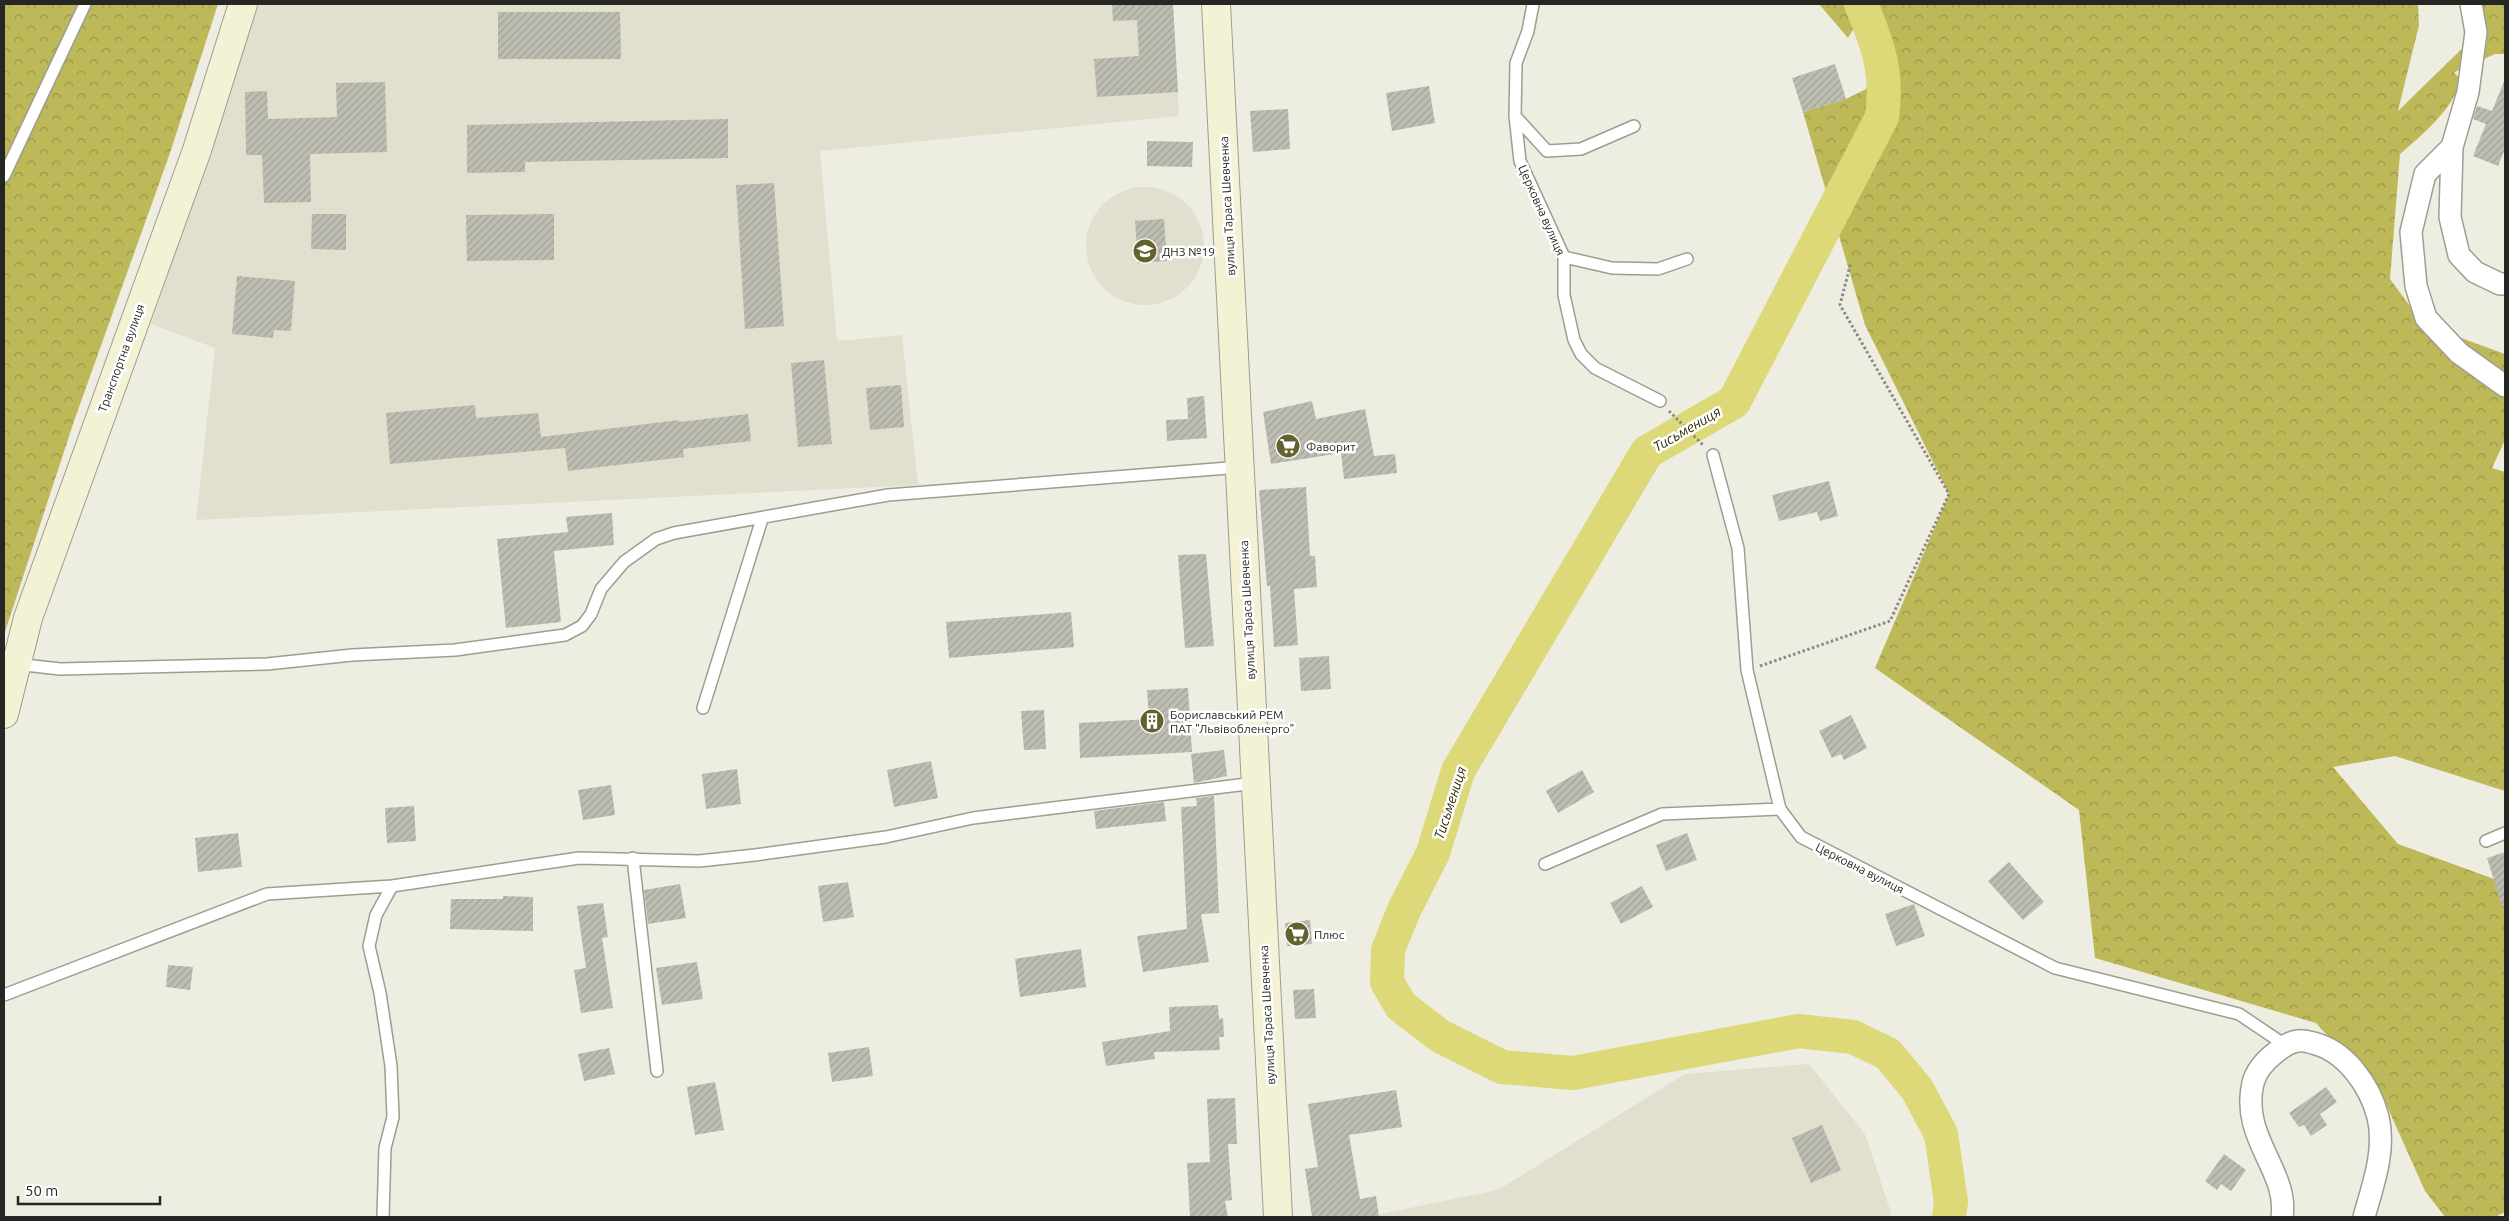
<svg xmlns="http://www.w3.org/2000/svg" width="2509" height="1221" font-family="Ubuntu,sans-serif">
<style>
.built{fill:#e1e0ce}
.forest{fill:url(#forest-crowns)}
.lines{fill:none;stroke-linecap:round;stroke-linejoin:round}
.river{stroke:#ddd878;stroke-width:34}
.building{fill:url(#building-hatch)}
.lane-casing{stroke:#9d9d92;stroke-width:14}
.street-casing{stroke:#9d9d92;stroke-width:24}
.secondary-casing{stroke:#9d9d92;stroke-width:30}
.path{stroke:#8a8a82;stroke-width:3;stroke-dasharray:2.5 2.5;stroke-linecap:butt}
.lane{stroke:#fff;stroke-width:11}
.street{stroke:#fff;stroke-width:21}
.secondary{stroke:#f4f2d5;stroke-width:28}
.labels{text-anchor:middle;dominant-baseline:central;stroke-width:5;stroke-linejoin:round;paint-order:stroke}
.street-label{font-size:12px;fill:#262622;stroke:#fff}
.poi-label{font-size:12px;fill:#262622;stroke:#fff;text-anchor:start}
.water-label{font-size:14px;font-style:italic;fill:#2f2d02;stroke:#fff}
</style>
<defs>
<pattern id="forest-crowns" width="20" height="18" patternUnits="userSpaceOnUse" patternTransform="scale(1.25)"><rect width="20" height="18" fill="#beb958"/><path d="M2 6a3 3 0 1 1 6 0M12 15a3 3 0 1 1 6 0" fill="none" stroke="#9a9648"/></pattern>
<pattern id="building-hatch" width="6" height="6" patternUnits="userSpaceOnUse" patternTransform="scale(1.25)"><rect width="6" height="6" fill="#bdbdb2"/><path d="M-1 1l2-2M0 6l6-6M5 7l2-2" fill="none" stroke="#a2a299"/></pattern>
</defs>
<rect width="100%" height="100%" fill="#edede2"/>
<path class="built" d="M259 4H1173L1179 116 820 151 837 341 902 335 918 485 196 520 215 348 151 324Z
M1086 246a59 59 0 1 1 118 0a59 59 0 1 1-118 0Z
M1809 1064 1865 1134 1891 1213 1888 1217H1366L1498 1190 1685 1074Z"/>
<path class="forest" d="M4 4H218L170 153 74 421 4 635Z
M1819 4H2418L2419 25 2398 111 2473 38 2479 4H2505V54H2495L2454 72 2460 79C2456 107 2421 136 2400 154L2390 279 2423 324 2505 354V440L2492 468 2505 472V791L2395 756 2333 767 2398 844 2505 883V1212L2495 1217H2445L2425 1191 2382 1095 2316 1023 2095 958 2079 810 1875 668 1949 494 1865 325 1803 112 1846 99 1866 89 1891 40 1861 16 1848 38Z"/>
<g class="lines">
<path class="river" d="M1861 4C1878 45 1888 71 1882 117L1734 402 1647 452 1458 771 1433 853 1404 910 1388 950 1387 982 1401 1006 1440 1036 1502 1067 1573 1073 1799 1031 1853 1037 1888 1054 1917 1089 1941 1134 1951 1202 1949 1217"/>
</g>
<path class="building" d="M1112 4H1173L1178 92 1097 97 1094 59 1139 56 1137 20 1113 21Z
M498 12H620L621 59H498Z
M1835 64 1846 99 1803 112 1792 78Z
M2505 79V149L2498 166 2473 156 2486 124 2473 119 2477 106 2492 111Z
M385 82 387 152 310 154 311 202 264 203 262 155H246L245 92 267 91 268 119 337 117 336 83Z
M1429 86 1435 123 1392 131 1386 93Z
M1288 109 1290 149 1253 152 1250 111Z
M728 119V158L525 162V172L467 173V125Z
M1147 141 1193 142 1192 167 1147 166Z
M774 183 784 326 745 329 736 185Z
M312 214H346V250L311 249Z
M554 214V260L467 261 466 215Z
M1164 219 1167 261 1138 263 1135 221Z
M237 276 295 281 291 331 274 330 273 338 232 334Z
M824 360 832 444 798 447 791 363Z
M901 385 904 427 870 430 866 388Z
M1204 396 1207 438 1167 441 1166 420 1188 419 1187 398Z
M1312 401 1316 419 1365 409 1374 456 1395 454 1397 473 1344 479 1341 453 1271 464 1263 412Z
M475 405 476 418 538 413 541 437 679 420V422L748 414 751 441 683 449 684 457 568 471 565 448 390 464 386 413Z
M1829 481 1838 516 1820 521 1817 512 1779 521 1772 495Z
M1306 487 1310 556H1315L1317 587 1294 589 1298 645 1274 647 1270 586H1267L1259 490Z
M612 513 614 545 554 551 561 622 506 628 497 539 568 532 566 517Z
M1206 554 1214 646 1185 648 1178 555Z
M1071 612 1074 647 949 658 946 622Z
M1329 656 1331 689 1301 691 1299 658Z
M1188 688 1192 752 1080 758 1079 723 1149 719 1147 690Z
M1044 710 1046 749 1024 750 1021 711Z
M1851 715 1867 748 1844 760 1841 754 1832 758 1819 731Z
M1224 750 1227 776 1194 783 1191 754Z
M931 761 938 798 894 807 887 770Z
M737 769 741 804 706 809 702 774Z
M1582 770 1594 792 1558 813 1546 791Z
M611 785 615 815 583 820 578 790Z
M1214 796 1219 913 1201 914 1209 962 1143 972 1137 936 1187 929 1181 807 1197 806 1196 798Z
M1164 802 1166 821 1096 829 1094 811Z
M414 806 416 841 387 843 385 808Z
M238 833 242 867 198 872 195 838Z
M1687 833 1697 860 1666 871 1656 845Z
M2505 852V906H2502L2487 858Z
M2009 862 2044 902 2023 920 1988 881Z
M848 882 854 917 823 922 818 886Z
M680 884 686 918 648 924 644 890Z
M1642 886 1653 907 1621 924 1610 903Z
M503 896 533 897V931L450 929 451 899H503Z
M603 903 608 937 602 938 613 1008 581 1013 574 970 586 968 577 906Z
M1914 904 1925 936 1896 946 1885 914Z
M1310 920 1312 944 1287 946 1285 923Z
M1081 949 1086 987 1020 997 1015 959Z
M697 962 703 999 662 1005 656 968Z
M168 965 193 967 190 990 166 987Z
M1314 989 1316 1018 1295 1019 1293 990Z
M1218 1005 1219 1019 1223 1018 1224 1037H1219L1220 1050 1154 1052 1155 1059 1106 1066 1102 1042 1170 1031 1169 1007Z
M869 1047 873 1076 832 1082 828 1053Z
M609 1048 615 1074 584 1081 578 1054Z
M715 1082 724 1130 695 1135 687 1087Z
M2326 1087 2337 1102 2320 1114 2327 1125 2311 1136 2304 1125 2299 1127 2289 1113Z
M1396 1090 1402 1127 1349 1135 1360 1199 1376 1196 1379 1217H1312L1305 1169 1318 1167 1308 1104Z
M1235 1098 1237 1144H1228L1232 1200 1225 1201 1228 1217H1190L1187 1163 1210 1162 1207 1099Z
M1822 1125 1841 1170 1811 1183 1792 1138Z
M2224 1154 2246 1170 2231 1191 2221 1184 2217 1190 2205 1181Z"/>
<g class="lines">
<defs>
<path id="lane" d="M1533 4 1528 31 1516 63 1515 116 1520 161 1564 257V295L1574 340 1581 354 1595 368 1660 401
M1515 116 1547 151 1581 149 1634 126
M4 176 85 4
M1564 257 1612 268 1658 269 1687 259
M1713 455 1738 548 1747 670 1780 809 1801 837 2055 968 2239 1014 2285 1045
M16 664 60 669 267 664 352 655 455 650 565 635 582 626 591 614 601 589 624 562 656 539 674 533 888 495 1241 467
M703 708 762 519
M2486 841 2505 833
M633 858 657 1071
M1545 864 1662 814 1780 809
M4 995 267 894 392 886 579 858 699 861 755 855 886 837 973 818 1255 783
M383 1217 385 1148 393 1117 391 1066 380 993 369 946 376 915 392 886"/>
<path id="street" d="M2471 4 2476 32 2468 92 2452 147 2450 217 2459 255 2475 272 2500 284H2505
M2452 147 2425 174 2411 232 2416 286 2426 318 2459 353 2505 386
M2282 1217C2289 1171 2240 1138 2253 1083 2256 1071 2266 1060 2275 1053 2282 1047 2289 1042 2298 1041 2303 1040 2309 1042 2313 1043 2346 1051 2370 1086 2378 1117 2386 1150 2373 1185 2364 1217"/>
<path id="secondary" d="M1216 4 1278 1217
M4 714 28 618 197 150 243 4"/>
</defs>
<use href="#lane" class="lane-casing"/>
<use href="#street" class="street-casing"/>
<use href="#secondary" class="secondary-casing"/>
<path class="path" d="M1669 411 1703 445
M1760 666 1890 621 1949 494 1840 305 1851 262"/>
<use href="#lane" class="lane"/>
<use href="#street" class="street"/>
<use href="#secondary" class="secondary"/>
</g>
<defs>
<symbol id="school-disc" viewBox="-11 -11 22 22"><circle r="9.5" fill="#64612e" stroke="#fff"/><path d="M0-5L7-2L0 1L-7-2ZM-4 1L0 2.5L4 1V4Q0 6-4 4Z" fill="#fff"/></symbol>
<symbol id="supermarket-disc" viewBox="-11 -11 22 22"><circle r="9.5" fill="#64612e" stroke="#fff"/><path d="M-6-5.5h2.5l.6 2H6L4.5 2H-2.5L-4.4-4H-6ZM-1.5 3.2a1.3 1.3 0 1 0 .1 0ZM3 3.2a1.3 1.3 0 1 0 .1 0Z" fill="#fff"/></symbol>
<symbol id="building-disc" viewBox="-11 -11 22 22"><circle r="9.5" fill="#64612e" stroke="#fff"/><path d="M-4-6H4V6H1V3H-1V6H-4ZM-2.5-4.3h1.7v1.8h-1.7ZM.8-4.3h1.7v1.8H.8ZM-2.5-1h1.7V.8h-1.7ZM.8-1h1.7V.8H.8Z" fill="#fff"/></symbol>
</defs>
<g fill-rule="evenodd">
<use href="#school-disc" x="1131" y="237" width="28" height="28"/>
<use href="#supermarket-disc" x="1274" y="432" width="28" height="28"/>
<use href="#building-disc" x="1138" y="707" width="28" height="28"/>
<use href="#supermarket-disc" x="1283" y="920" width="28" height="28"/>
</g>
<g class="labels">
<g class="street-label">
<text transform="translate(1227 206) rotate(-93)">вулиця Тараса Шевченка</text>
<text transform="translate(1542 210) rotate(66)">Церковна вулиця</text>
<text transform="translate(121 358) rotate(-70)">Транспортна вулиця</text>
<text transform="translate(1247 610) rotate(-93)">вулиця Тараса Шевченка</text>
<text transform="translate(1860 868) rotate(27)">Церковна вулиця</text>
<text transform="translate(1267 1015) rotate(-93)">вулиця Тараса Шевченка</text>
</g>
<g class="poi-label">
<text x="1162" y="251">ДНЗ №19</text>
<text x="1306" y="446">Фаворит</text>
<text x="1170" y="714">Бориславський РЕМ<tspan x="1170" dy="14">ПАТ "Львівобленерго"</tspan></text>
<text x="1314" y="934">Плюс</text>
</g>
<g class="water-label">
<text transform="translate(1687 429) rotate(-30)">Тисьмениця</text>
<text transform="translate(1450 803) rotate(-72)">Тисьмениця</text>
</g>
</g>
<rect width="2509" height="1221" fill="none" stroke="#262622" stroke-width="10"/>
<path d="M18 1196v8h142v-8" fill="none" stroke="#262622" stroke-width="2.5"/>
<text x="25" y="1196" font-size="15" fill="#262622" stroke="#ffffff" stroke-width="4" paint-order="stroke">50 m</text>
</svg>
